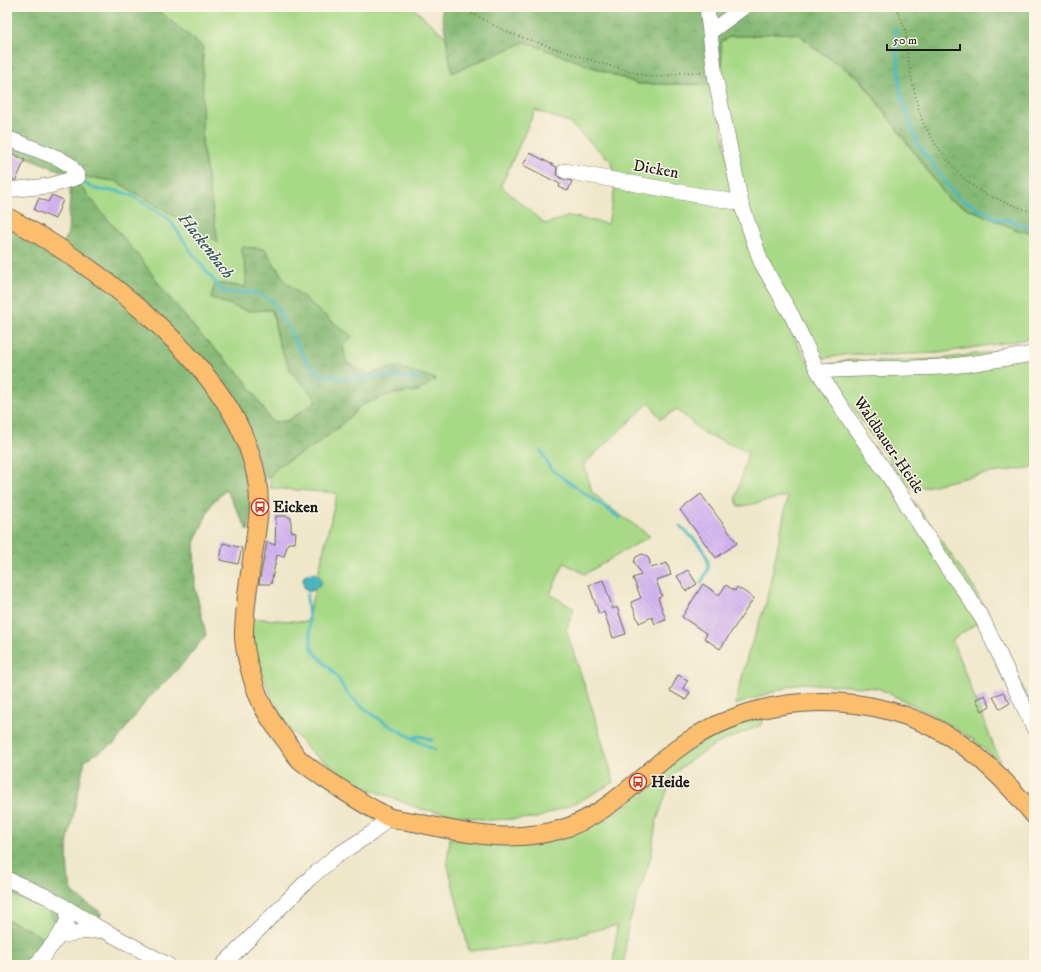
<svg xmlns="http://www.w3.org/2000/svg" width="1041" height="972" font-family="'IM FELL DW Pica',serif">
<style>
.green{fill:#a8d987;stroke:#627a52}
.forest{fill:url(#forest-crowns);stroke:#516a48}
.water{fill:url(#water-rules);stroke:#346a70}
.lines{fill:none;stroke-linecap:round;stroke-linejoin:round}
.stream{stroke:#4bb9c5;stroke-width:3}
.building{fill:url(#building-back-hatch)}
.minor-casing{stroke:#666359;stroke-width:16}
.major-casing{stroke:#666359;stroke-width:20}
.path{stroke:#666359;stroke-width:1.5;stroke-dasharray:1 3;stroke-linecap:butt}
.minor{stroke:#fff;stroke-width:15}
.major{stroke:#fbbd6e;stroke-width:18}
.labels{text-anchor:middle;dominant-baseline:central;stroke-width:3;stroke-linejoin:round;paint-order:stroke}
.street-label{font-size:16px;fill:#1c1c1c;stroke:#fcf5e5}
.poi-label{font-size:16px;font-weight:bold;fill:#1c1c1c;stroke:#fcf5e5;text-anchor:start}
.water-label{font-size:17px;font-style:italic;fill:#2f5b60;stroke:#fcf5e5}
</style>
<defs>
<pattern id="forest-crowns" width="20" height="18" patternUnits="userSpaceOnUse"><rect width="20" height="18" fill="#86b974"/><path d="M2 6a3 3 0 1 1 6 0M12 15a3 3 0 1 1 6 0" fill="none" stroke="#739e64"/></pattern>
<pattern id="water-rules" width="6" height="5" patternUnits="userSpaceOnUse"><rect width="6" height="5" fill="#4bb9c5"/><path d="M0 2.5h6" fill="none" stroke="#419ea9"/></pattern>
<pattern id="building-back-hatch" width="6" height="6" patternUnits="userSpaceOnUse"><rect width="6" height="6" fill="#d3b4f2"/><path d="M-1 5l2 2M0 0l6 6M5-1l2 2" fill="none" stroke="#b59acf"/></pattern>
</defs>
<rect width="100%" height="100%" fill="#fcf5e5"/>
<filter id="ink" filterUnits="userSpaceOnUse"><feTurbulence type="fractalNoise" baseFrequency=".025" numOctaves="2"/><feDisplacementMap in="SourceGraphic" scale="8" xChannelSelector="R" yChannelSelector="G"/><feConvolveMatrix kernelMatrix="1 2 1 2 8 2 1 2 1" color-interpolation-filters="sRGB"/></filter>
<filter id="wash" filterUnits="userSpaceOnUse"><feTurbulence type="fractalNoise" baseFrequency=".012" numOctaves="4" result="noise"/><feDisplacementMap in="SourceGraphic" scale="16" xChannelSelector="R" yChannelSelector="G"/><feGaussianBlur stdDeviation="0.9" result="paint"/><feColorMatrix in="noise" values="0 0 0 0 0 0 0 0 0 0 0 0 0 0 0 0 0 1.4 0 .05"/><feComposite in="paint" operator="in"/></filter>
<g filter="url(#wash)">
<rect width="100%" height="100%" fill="#efe7ca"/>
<path class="green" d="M154 7H412L446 37 452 73 525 42 638 84 714 85 735 197 615 177 611 161 568 122 535 110 501 186 545 224 570 216 608 224 616 183 734 204 799 348 980 621 952 640 1000 762 975 741 953 727 921 709 878 688 800 683 735 705 748 654 766 603 788 496 738 507 736 497 748 452 703 433 677 409 661 419 649 403 584 464 592 492 613 510 650 536 585 574 564 563 550 594 574 609 566 630 592 708 614 782 578 802 537 818 487 820 421 809 359 785 312 753 289 728 271 695 254 655 248 618 307 622 337 493 270 488V475L280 465 316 445 339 427 362 405 387 395 419 391 397 367 368 374 346 362 343 345 352 337 318 310 285 281 265 249 241 247 246 270 247 287 215 283 247 311 272 310 279 344 317 401 287 421 272 422 245 380 199 333 164 291 141 259 71 175 115 181 218 241 202 144 203 47Z
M775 33 799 34 817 50 859 78 949 200 1017 230 1034 233V338L939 353 888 355 851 354 819 359 766 262 744 202 718 72 722 65 721 42 731 36H750Z
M1034 346V467L977 475 925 487H909L859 417 826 366 849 360 886 361 940 359Z
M913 500 974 588 995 627 1034 712Z
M762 716 761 725 716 744 694 758 673 774 656 823 651 856 627 929 624 965H613L617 926C600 927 583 935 567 938 535 945 502 948 469 951L447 862 450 838 491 843 612 812 616 813 645 789 656 774 671 762 717 733Z
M7 892C21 899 36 904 49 911L59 936 42 938 26 928 7 920Z"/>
<path class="forest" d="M7 7H154L203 47 202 144 218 242 115 181 71 175 141 259 164 291 199 333 245 380 272 422 287 421 317 401 308 390 291 372 279 344 272 310 247 311 211 298 215 283 246 287V270L241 247 265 249 285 281 318 310 352 337 343 345 346 362 368 374 397 367 436 379 419 391 387 395 362 405 339 427 316 445 280 465 256 490 248 531 226 490 212 503 194 543 195 587 206 635 180 667 146 701 115 743 85 760 67 845 68 875 73 894 102 913 94 925 59 936 49 911C35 904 21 899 7 892V362L11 345 7 313V224L64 243 68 232 71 175 7 149Z
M441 7H1034V233L1017 230 949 200 860 78 817 50 799 34 775 33 750 36H731L721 42 722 65 712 84H638L525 42 452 73Z
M7 920 26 928 42 938 35 965H7Z"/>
<path class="water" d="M315 573 321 578 322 581 318 587 309 592C303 590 303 584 303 578L306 574Z"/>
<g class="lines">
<path class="stream" d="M895 28 901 97 917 143 956 196 966 202 973 205 977 209 985 211 993 217 1000 220H1009L1015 222 1018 225 1034 228
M83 182 89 186 99 190 118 191 131 195 169 219 193 254 222 291 233 293 254 292 270 299 278 310 305 359 319 374 345 379 394 376 419 379
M541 451 550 468 556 473 620 518
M680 526C690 535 711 553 708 568 707 573 703 578 701 583
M307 595 311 647C317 657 327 665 335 674 340 680 342 688 347 693 372 718 404 734 435 750
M413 738C420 734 425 738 432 740"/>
</g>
<g id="blocks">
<path class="building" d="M11 153 25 160 16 180H13L7 178V162Z
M530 153 557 167 556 174 560 178 572 181 568 191 559 187 560 184 523 165Z
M52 195 63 200 55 219 34 210 39 198 48 202Z
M701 494 737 543 716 558 680 510Z
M276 516H287L291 518V531L296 532 295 543H288L284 557 277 555 271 584H259L267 542 275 545Z
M223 543 242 548 238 564 220 560Z
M642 554 645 555 649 559 651 568 667 563 671 575 656 580 662 596 658 598 666 620 655 624 652 617 639 623 631 602 641 598 633 578 641 575 634 562 636 557Z
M688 570 697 584 686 591 677 576Z
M603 580 613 609 617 607 626 634 613 638 604 612 599 614 589 585Z
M703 584 719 595 726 585 735 591 737 587 754 598 720 649 704 638 707 634 682 617Z
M678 675 688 680 683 688 690 692 686 700 670 691Z
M1003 692 1010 703 1000 709 993 697Z
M985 695 990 706 982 711 976 699Z"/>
</g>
</g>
<g filter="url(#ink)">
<use href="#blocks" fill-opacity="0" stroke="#666359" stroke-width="1"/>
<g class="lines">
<defs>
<path id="minor" d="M707 7 715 76 741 203 761 262 792 316 818 371 851 422 892 481 948 569 966 593 983 620 1034 728
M710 32 744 7
M7 138 58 158 70 165 78 177 49 186 7 190
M565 171 741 203
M818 371C859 368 900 369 940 367 971 365 1003 358 1034 354
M7 879 48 897 68 909
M59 936 81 932 104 930
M36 965 59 936 67 922 68 909 94 925 168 965
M223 965 310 878 336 856 372 833 389 817"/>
<path id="major" d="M7 217C91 261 221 360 250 453 256 470 259 487 259 505 259 517 256 530 255 542 250 571 245 602 244 632 243 650 254 687 262 704 268 718 278 730 287 742 291 748 295 755 300 760 307 766 316 772 324 778 341 789 357 800 375 810 380 812 384 815 388 817 397 820 408 821 418 823 467 834 509 843 559 830 610 816 645 770 688 741 766 690 874 689 952 738 985 759 1010 786 1034 815"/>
</defs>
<use href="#minor" class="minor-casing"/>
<use href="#major" class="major-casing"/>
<path class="path" d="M467 7 472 13 491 24 512 34 597 62 647 76 659 77 685 72 703 73
M896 7 906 31 908 61 917 103 923 123 936 145 962 177 984 194 1034 213"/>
<use href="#minor" class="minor"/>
<use href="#major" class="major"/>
</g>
</g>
<defs>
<symbol id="bus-ring" viewBox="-11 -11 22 22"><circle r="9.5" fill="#fcf5e5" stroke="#c8321e" stroke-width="1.5"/><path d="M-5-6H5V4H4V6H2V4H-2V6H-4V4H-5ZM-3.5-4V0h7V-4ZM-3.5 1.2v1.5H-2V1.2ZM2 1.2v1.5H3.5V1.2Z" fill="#c8321e"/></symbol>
</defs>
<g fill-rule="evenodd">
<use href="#bus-ring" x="250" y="497" width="20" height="20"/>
<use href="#bus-ring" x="628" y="772" width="20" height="20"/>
</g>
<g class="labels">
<g class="street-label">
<text transform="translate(656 169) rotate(10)">Dicken</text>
<text transform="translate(889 445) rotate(56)">Waldbauer-Heide</text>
</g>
<g class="poi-label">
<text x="273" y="507">Eicken</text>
<text x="651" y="782">Heide</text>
</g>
<g class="water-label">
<text transform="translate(206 246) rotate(52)">Hackenbach</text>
</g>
</g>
<rect width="1041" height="972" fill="none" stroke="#fcf5e5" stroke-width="24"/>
<path d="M887 44v6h73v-6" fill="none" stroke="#1c1c1c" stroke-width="2"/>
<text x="893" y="44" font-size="12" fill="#1c1c1c" stroke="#fcf5e5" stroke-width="3" paint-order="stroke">50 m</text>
</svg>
